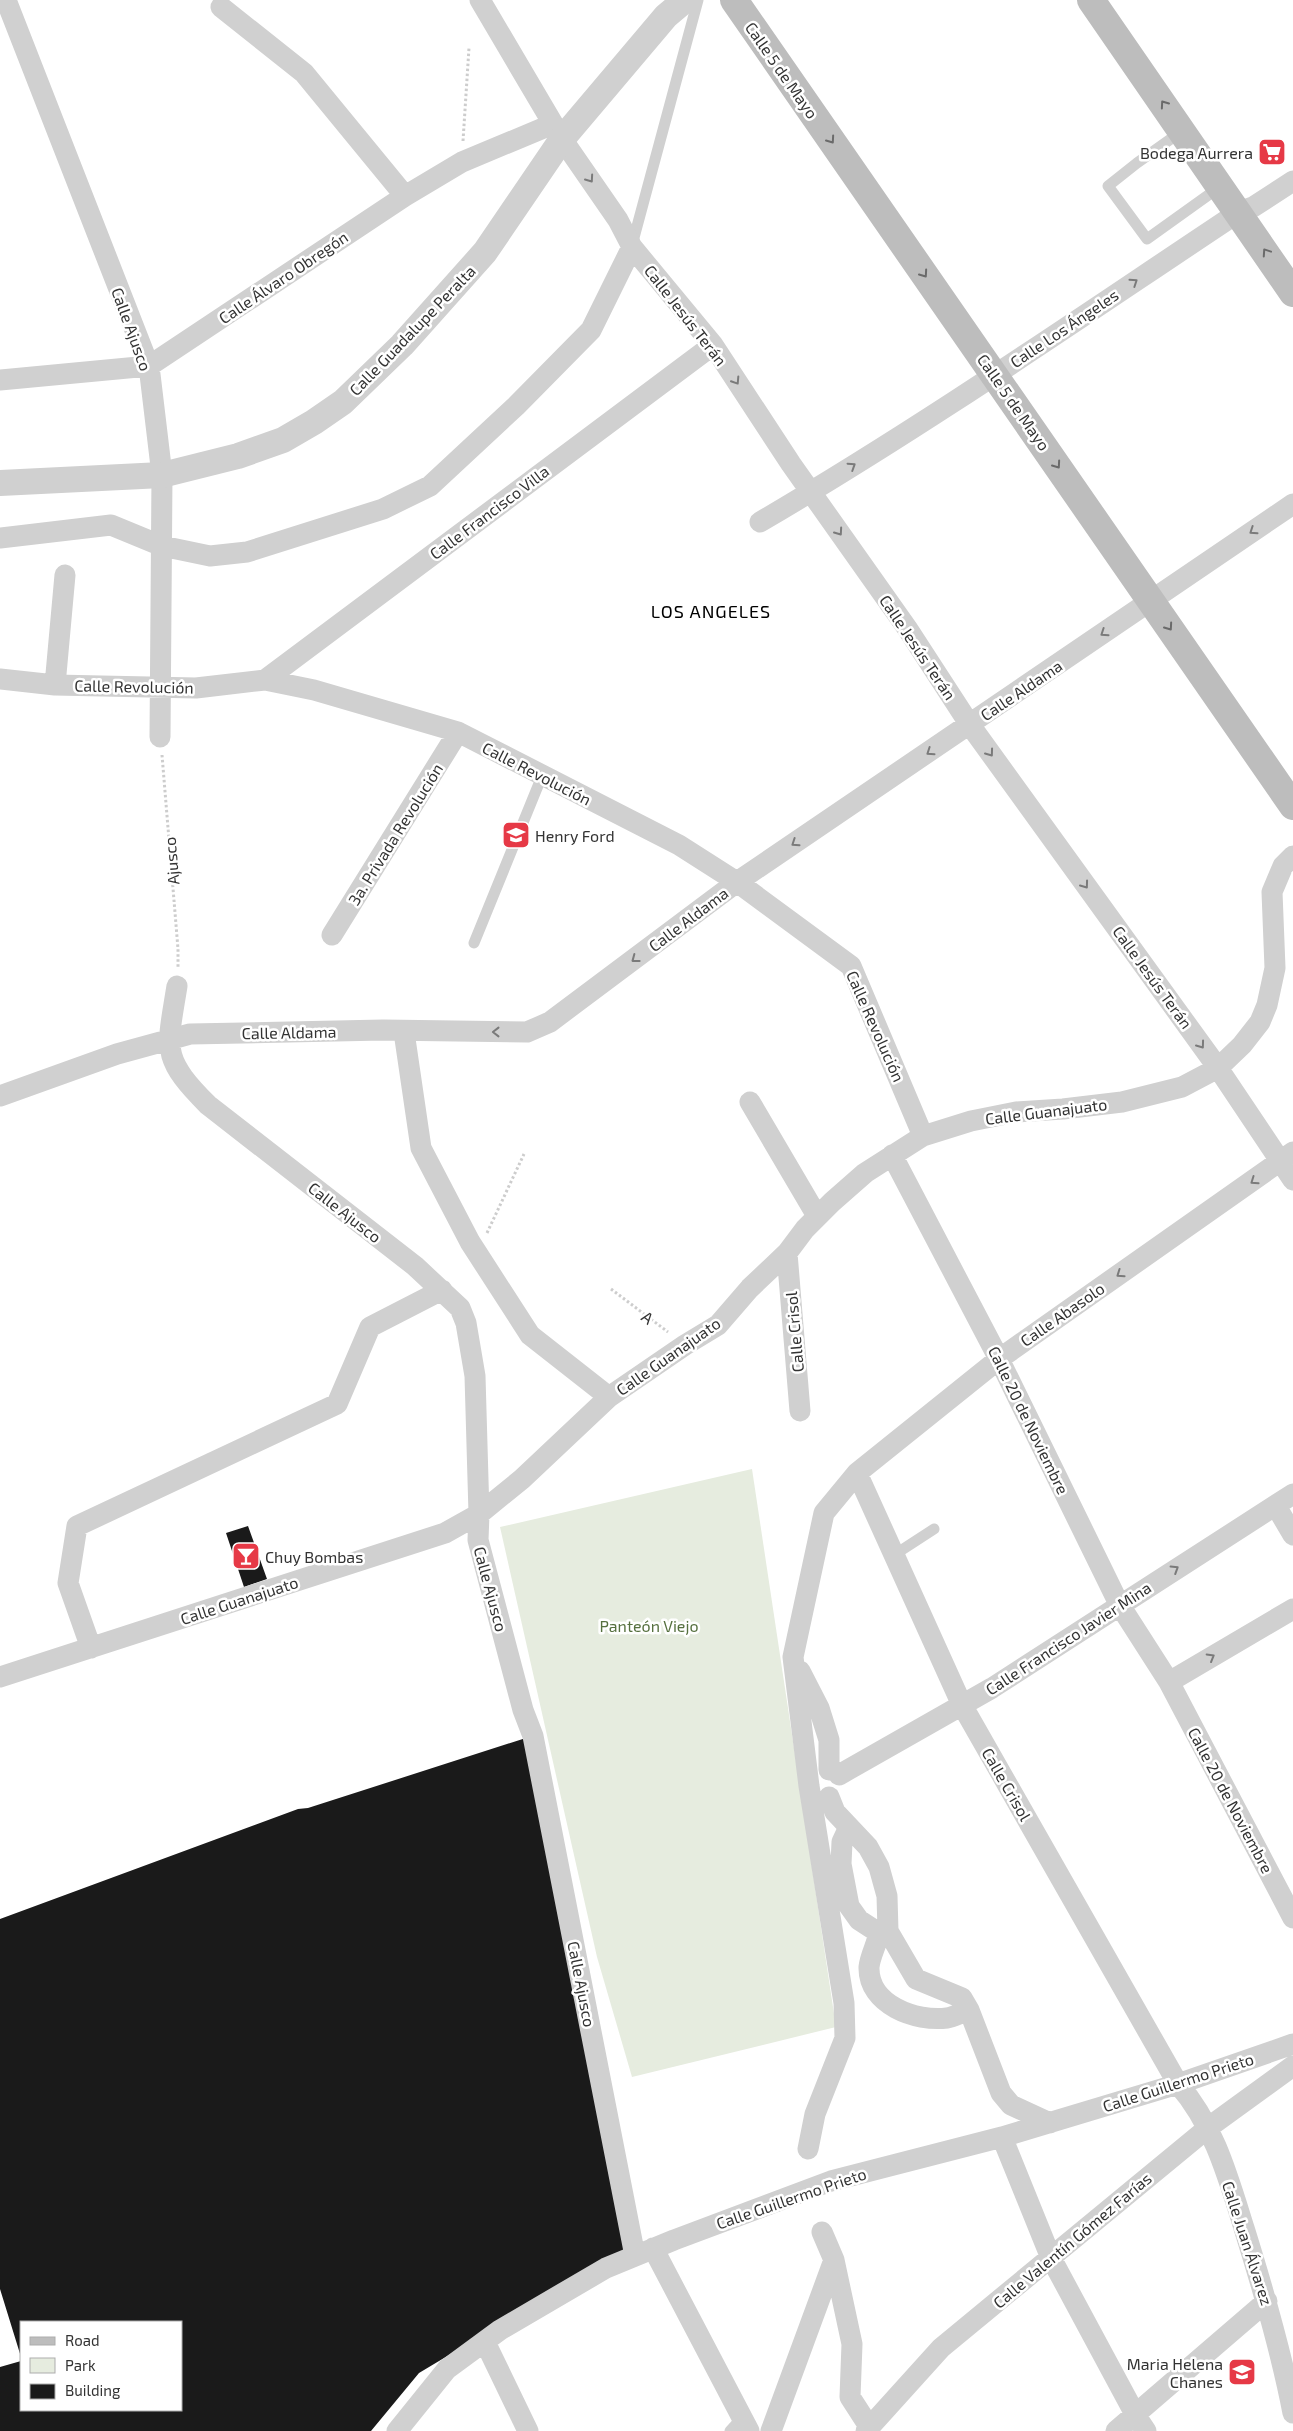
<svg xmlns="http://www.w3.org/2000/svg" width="1293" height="2431" font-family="'Exo 2',sans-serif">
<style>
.green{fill:#e6ecdf}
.building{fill:#1a1a1a}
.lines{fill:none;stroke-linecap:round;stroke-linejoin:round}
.path{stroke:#cdcdcd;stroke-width:3;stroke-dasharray:2.5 2.5;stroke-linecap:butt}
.service{stroke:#d0d0d0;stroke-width:11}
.minor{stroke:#d0d0d0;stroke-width:21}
.tertiary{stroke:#d0d0d0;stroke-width:26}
.secondary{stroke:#bdbdbd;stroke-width:28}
.oneway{stroke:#6a6a6a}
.oneway2{stroke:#7a7a7a}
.labels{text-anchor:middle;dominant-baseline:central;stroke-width:5;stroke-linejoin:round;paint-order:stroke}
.street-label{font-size:16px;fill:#333;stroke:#fff}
.poi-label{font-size:16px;fill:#333;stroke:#fff;text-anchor:end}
.park-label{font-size:16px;fill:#56703f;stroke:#fff}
.neighbourhood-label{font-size:18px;letter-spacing:1px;fill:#000;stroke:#fff}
</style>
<rect width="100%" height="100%" fill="#fff"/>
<path class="green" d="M752 1469 836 2027 632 2077 597 1957 500 1527Z"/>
<path class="building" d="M248 1526 267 1579 244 1587 226 1533Z
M529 1737 626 2249 419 2373 371 2431H0V2367L21 2361V2410H181V2322H21V2357L0 2289V1919L298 1809 308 1808Z"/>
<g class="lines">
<path class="path" d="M463 141 469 48
M162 755 178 949V968
M487 1233 524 1154
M611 1289 668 1332"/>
<path class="service" d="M1182 131 1137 163 1108 186 1147 239 1221 186
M632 245 698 0
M474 943 542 776
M894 1555 934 1529
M730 2431 741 2419"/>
<path class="minor" d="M6 0 149 366 162 475 160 737
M480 0 562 139 618 220 632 247 713 345 791 464 907 628 970 725 1218 1068 1293 1180
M221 7 304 73 405 196
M0 380 149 366 405 196 462 162 553 124
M760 522C924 426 1081 317 1239 212L1253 207 1293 181
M0 538 111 525 162 546 210 556 247 552 383 509 430 486 516 406 591 330 632 247
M0 679 55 685 196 688 265 680 314 690 458 732 679 845 737 882 851 966 923 1136
M265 680 713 345
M55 685 65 575
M332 935 458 732
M177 986C167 1049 160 1057 208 1105L415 1266 460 1308 466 1323 475 1376 479 1514 478 1540 523 1710 533 1736 635 2256
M404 1032 421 1148 470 1242 530 1335 609 1397
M0 1096 117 1054 190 1034 383 1030 527 1032 550 1022 737 882 1293 504
M750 1102 817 1216
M892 1155 999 1359 1119 1604 1169 1682 1293 1918
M787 1253 800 1411
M857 1473 962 1705 1178 2084C1214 2125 1228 2177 1244 2228 1263 2289 1281 2350 1293 2413
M1276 1506 1293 1535
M91 1648 68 1583 77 1526 337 1404 370 1327 442 1290
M800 1671 819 1708 829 1740V1770
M0 1677 445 1533 479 1514 522 1479 609 1397 685 1345 718 1325 750 1288 787 1253 805 1229 832 1202 865 1173 923 1136 971 1121 1016 1112 1063 1109 1122 1102 1182 1087 1218 1068 1242 1045 1260 1022 1267 1005 1275 968 1272 892 1283 866 1293 856
M1169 1682 1293 1609
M839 1775 992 1688 1293 1494
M829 1797 835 1812 868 1847 879 1867 887 1896 888 1931 916 1979 962 1998 969 2010 1001 2093 1011 2105 1050 2123
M849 1827 842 1842 841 1864 849 1906 859 1920 879 1933
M879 1933C877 1944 870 1956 869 1967 868 2005 916 2022 947 2018 954 2017 962 2012 969 2010
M1002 2137 1051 2258 1136 2416 1146 2431
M808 2149 815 2114 845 2038 844 2003 809 1786 793 1657 824 1513 857 1473 999 1359 1293 1152
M822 2232 834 2260 852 2344 850 2397 870 2428
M653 2248 749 2431
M485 2342 528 2431
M397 2431 447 2369 500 2330 606 2268 674 2240 831 2181 1002 2137 1178 2084 1293 2044
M771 2431 834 2260
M866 2431 941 2348 1209 2127 1293 2066
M1116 2431 1267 2301"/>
<path class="tertiary" d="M0 483 162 475 238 456 283 440 314 422 343 402 402 345 485 252 562 139 666 16 685 0"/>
<path class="secondary" d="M734 0 1293 806
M1091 0 1293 293"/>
</g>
<defs><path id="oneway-chevron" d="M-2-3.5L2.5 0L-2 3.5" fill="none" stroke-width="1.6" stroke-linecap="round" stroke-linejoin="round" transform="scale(1.25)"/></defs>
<g class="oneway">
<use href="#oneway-chevron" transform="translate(1164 104) rotate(-125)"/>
<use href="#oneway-chevron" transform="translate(831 140) rotate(55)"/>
<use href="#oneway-chevron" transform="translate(1266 252) rotate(-124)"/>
<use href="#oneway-chevron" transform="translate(924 274) rotate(55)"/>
<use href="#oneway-chevron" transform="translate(1057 465) rotate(55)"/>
<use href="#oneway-chevron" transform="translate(1169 627) rotate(55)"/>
</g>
<g class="oneway2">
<use href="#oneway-chevron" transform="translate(590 179) rotate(55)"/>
<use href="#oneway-chevron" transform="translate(1134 282) rotate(-34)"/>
<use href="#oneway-chevron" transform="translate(736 381) rotate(57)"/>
<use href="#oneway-chevron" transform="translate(852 466) rotate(-33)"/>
<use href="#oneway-chevron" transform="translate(1253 531) rotate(146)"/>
<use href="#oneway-chevron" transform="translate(839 532) rotate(55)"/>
<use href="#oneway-chevron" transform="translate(1104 633) rotate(146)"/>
<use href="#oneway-chevron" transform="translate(930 752) rotate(146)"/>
<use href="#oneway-chevron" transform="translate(990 753) rotate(54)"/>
<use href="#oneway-chevron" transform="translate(795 843) rotate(146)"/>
<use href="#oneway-chevron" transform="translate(1085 885) rotate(54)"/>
<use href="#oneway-chevron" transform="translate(635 959) rotate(143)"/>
<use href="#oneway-chevron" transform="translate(496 1032) rotate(-180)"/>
<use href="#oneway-chevron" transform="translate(1201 1045) rotate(54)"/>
<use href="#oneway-chevron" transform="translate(1254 1181) rotate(145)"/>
<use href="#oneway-chevron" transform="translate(1120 1274) rotate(145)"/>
<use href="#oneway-chevron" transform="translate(1175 1569) rotate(-32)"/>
<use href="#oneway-chevron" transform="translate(1211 1657) rotate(-30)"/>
</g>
<defs>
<symbol id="supermarket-square" viewBox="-11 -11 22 22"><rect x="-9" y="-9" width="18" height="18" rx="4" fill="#e63946" stroke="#fff"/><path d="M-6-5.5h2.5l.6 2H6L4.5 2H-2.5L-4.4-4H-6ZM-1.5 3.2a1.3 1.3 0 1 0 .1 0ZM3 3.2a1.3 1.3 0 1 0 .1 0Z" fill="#fff"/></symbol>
<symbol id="school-square" viewBox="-11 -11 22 22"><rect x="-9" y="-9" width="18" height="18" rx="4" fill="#e63946" stroke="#fff"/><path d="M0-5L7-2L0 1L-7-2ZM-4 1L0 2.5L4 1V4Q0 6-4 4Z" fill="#fff"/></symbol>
<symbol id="bar-square" viewBox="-11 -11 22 22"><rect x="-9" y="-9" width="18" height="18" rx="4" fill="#e63946" stroke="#fff"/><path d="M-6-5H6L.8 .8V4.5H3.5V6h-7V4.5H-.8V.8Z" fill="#fff"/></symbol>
</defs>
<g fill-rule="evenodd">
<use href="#supermarket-square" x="1256" y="136" width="32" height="32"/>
<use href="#school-square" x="500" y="819" width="32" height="32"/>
<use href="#bar-square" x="230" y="1540" width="32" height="32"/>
<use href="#school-square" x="1226" y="2356" width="32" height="32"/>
</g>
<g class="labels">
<g class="street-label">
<text transform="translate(782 70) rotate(55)">Calle 5 de Mayo</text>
<text transform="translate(283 277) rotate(-34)">Calle Álvaro Obregón</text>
<text transform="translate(686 315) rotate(52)">Calle Jesús Terán</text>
<text transform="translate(1064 328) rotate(-34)">Calle Los Ángeles</text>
<text transform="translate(132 329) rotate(70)">Calle Ajusco</text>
<text transform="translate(412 330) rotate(-46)">Calle Guadalupe Peralta</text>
<text transform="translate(1014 402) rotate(55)">Calle 5 de Mayo</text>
<text transform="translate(489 512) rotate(-37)">Calle Francisco Villa</text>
<text transform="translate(918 647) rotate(56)">Calle Jesús Terán</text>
<text transform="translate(134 686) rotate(1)">Calle Revolución</text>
<text transform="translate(1021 690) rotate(-34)">Calle Aldama</text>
<text transform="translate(537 773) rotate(27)">Calle Revolución</text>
<text transform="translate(395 834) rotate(-58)">3a. Privada Revolución</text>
<text transform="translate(171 861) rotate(-95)">Ajusco</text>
<text transform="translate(688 919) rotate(-37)">Calle Aldama</text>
<text transform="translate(1153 977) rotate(54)">Calle Jesús Terán</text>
<text transform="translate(876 1026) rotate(66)">Calle Revolución</text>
<text transform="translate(289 1032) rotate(-1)">Calle Aldama</text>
<text transform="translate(1046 1111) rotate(-7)">Calle Guanajuato</text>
<text transform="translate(345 1212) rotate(38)">Calle Ajusco</text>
<text transform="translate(1062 1314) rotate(-35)">Calle Abasolo</text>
<text transform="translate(648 1317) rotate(37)">A</text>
<text transform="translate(794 1332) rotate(-95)">Calle Crisol</text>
<text transform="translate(668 1356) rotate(-35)">Calle Guanajuato</text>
<text transform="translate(1029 1420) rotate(64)">Calle 20 de Noviembre</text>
<text transform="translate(491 1589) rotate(75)">Calle Ajusco</text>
<text transform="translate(239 1600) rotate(-18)">Calle Guanajuato</text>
<text transform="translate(1068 1638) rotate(-33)">Calle Francisco Javier Mina</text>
<text transform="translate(1007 1784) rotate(60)">Calle Crisol</text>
<text transform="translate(1231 1800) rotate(62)">Calle 20 de Noviembre</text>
<text transform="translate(582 1984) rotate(79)">Calle Ajusco</text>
<text transform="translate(1178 2082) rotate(-18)">Calle Guillermo Prieto</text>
<text transform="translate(791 2198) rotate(-19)">Calle Guillermo Prieto</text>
<text transform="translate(1072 2240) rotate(-40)">Calle Valentín Gómez Farías</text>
<text transform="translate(1248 2243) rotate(72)">Calle Juan Álvarez</text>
</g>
<g class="poi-label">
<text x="1253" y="152">Bodega Aurrera</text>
<text x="535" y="835" text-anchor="start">Henry Ford</text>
<text x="265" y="1556" text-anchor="start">Chuy Bombas</text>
<text x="1223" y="2363">Maria Helena<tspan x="1223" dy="18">Chanes</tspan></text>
</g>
<g class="park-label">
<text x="649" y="1625">Panteón Viejo</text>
</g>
<g class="neighbourhood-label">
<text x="711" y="611">LOS ANGELES</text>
</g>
</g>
<rect x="20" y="2321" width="162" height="90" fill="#ffffff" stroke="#adadad"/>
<rect x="30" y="2337" width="25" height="8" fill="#bdbdbd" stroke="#adadad"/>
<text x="65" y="2346" font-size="15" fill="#333333">Road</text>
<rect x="30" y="2358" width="25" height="15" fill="#e6ecdf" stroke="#adadad"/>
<text x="65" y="2371" font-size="15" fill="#333333">Park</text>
<rect x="30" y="2384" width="25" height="15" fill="#1a1a1a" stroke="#adadad"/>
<text x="65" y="2396" font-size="15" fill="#333333">Building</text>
</svg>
